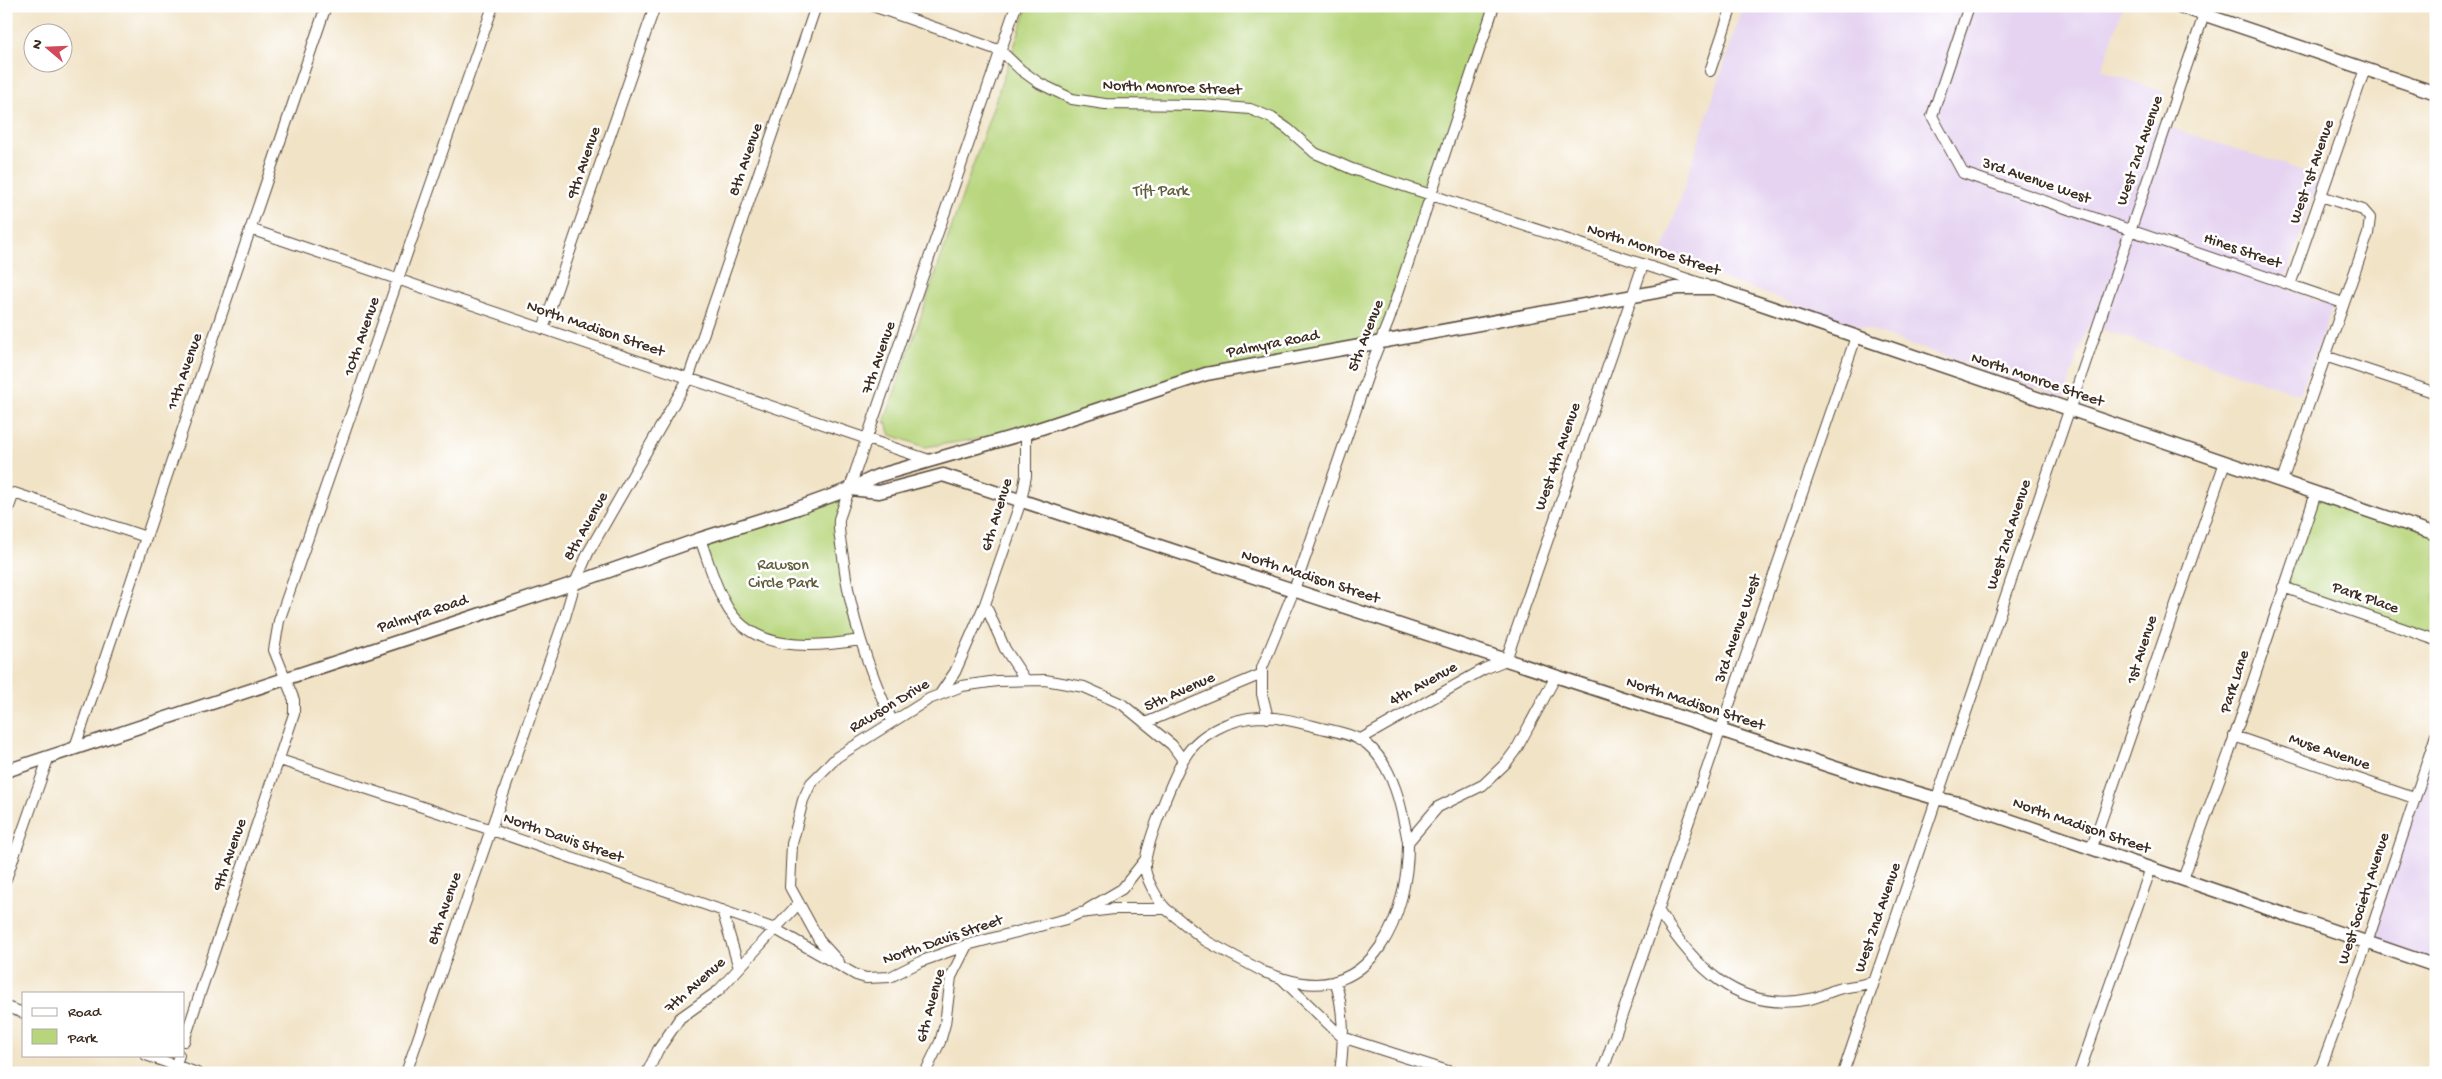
<svg xmlns="http://www.w3.org/2000/svg" width="2442" height="1079" font-family="'Gochi Hand',sans-serif">
<style>
.built{fill:#e5d3f1}
.green{fill:#b7d57b;stroke:#79804c}
.lines{fill:none;stroke-linecap:round;stroke-linejoin:round}
.minor-casing{stroke:#564637;stroke-width:12}
.major-casing{stroke:#564637;stroke-width:15}
.minor{stroke:#fff;stroke-width:10}
.major{stroke:#fff;stroke-width:12}
.labels{text-anchor:middle;dominant-baseline:central;stroke-width:5;stroke-linejoin:round;paint-order:stroke}
.street-label{font-size:16px;fill:#3b2a1e;stroke:#fff}
.park-label{font-size:16px;fill:#605d3a;stroke:#fff}
</style>
<rect width="100%" height="100%" fill="#fff"/>
<filter id="ink" filterUnits="userSpaceOnUse"><feTurbulence type="fractalNoise" baseFrequency=".02" numOctaves="2"/><feDisplacementMap in="SourceGraphic" scale="10" xChannelSelector="R" yChannelSelector="G"/><feConvolveMatrix kernelMatrix="1 2 1 2 8 2 1 2 1" color-interpolation-filters="sRGB"/></filter>
<filter id="wash" filterUnits="userSpaceOnUse"><feTurbulence type="fractalNoise" baseFrequency=".0096" numOctaves="4" result="noise"/><feDisplacementMap in="SourceGraphic" scale="20" xChannelSelector="R" yChannelSelector="G"/><feGaussianBlur stdDeviation="1.12" result="paint"/><feColorMatrix in="noise" values="0 0 0 0 0 0 0 0 0 0 0 0 0 0 0 0 0 1.4 0 .05"/><feComposite in="paint" operator="in"/></filter>
<g filter="url(#wash)">
<rect width="100%" height="100%" fill="#f1e3c6"/>
<path class="built" d="M1743 6H2123L2102 70 2164 92 2153 122 2319 176 2283 287 2333 306 2300 394 2088 325 2064 398 1661 257Z
M2436 738V966L2369 942Z"/>
<path class="green" d="M1028 6H1493L1380 340 1205 372 1024 432 925 447 891 435 885 420Z
M847 490 838 519 858 639C819 646 770 647 738 619 721 604 710 561 701 539Z
M2317 494 2436 534V640L2285 586Z"/>
</g>
<g filter="url(#ink)">
<g class="lines">
<defs>
<path id="minor" d="M873 6 1001 51 1021 70 1039 83 1072 99 1105 104 1203 105 1250 109 1272 118 1288 129 1315 153 1352 169 1706 285
M1969 6 1932 116 1963 173 2343 303
M1710 71 1732 6
M250 229 929 460
M2290 285 2365 69
M543 329 655 6
M2325 356 2436 393
M2282 481 2368 234 2370 218 2363 210 2321 196
M6 515 14 493 146 537
M700 539C708 560 714 583 725 603 750 653 813 648 860 640
M2283 587 2436 640
M1025 679 1005 649 985 604 1021 501 1026 476V433
M940 694 955 672 985 604
M1268 718 1262 694V668L1294 590 1373 360 1389 320 1494 6
M892 721C868 668 850 616 843 557 841 545 838 531 839 519L1016 6
M1145 723 1262 674
M2234 736 2414 798
M1359 740 1484 669 1506 660 1643 265
M75 747 326 6
M280 760 489 829 775 929 856 975 866 978 890 977 922 961 967 945 1066 919 1080 913 1114 909H1166L1206 941 1264 972 1281 978 1342 1037 1454 1073
M1183 760C1197 734 1231 718 1260 717 1281 717 1301 723 1321 728 1335 731 1356 735 1367 744 1394 767 1402 809 1408 842
M2092 847 2225 462
M6 879 49 756
M2183 879 2229 753 2316 493
M1088 909 1122 889 1145 860
M722 910 739 968
M1658 910C1693 965 1737 1014 1810 999 1821 997 1831 990 1842 988 1853 986 1863 985 1873 982
M839 962 819 940 790 887 792 844 803 800 811 783 837 757 929 699 962 686 997 681 1045 680 1084 687 1122 704 1172 745 1183 760C1172 781 1146 843 1145 865 1144 876 1158 901 1166 909
M1285 979C1373 1006 1409 913 1408 842L1438 807 1483 785 1506 763 1517 748 1556 676
M1335 981C1345 1011 1344 1042 1340 1073
M6 1007 24 1013
M184 1041 294 714V700L274 650 279 621 493 6
M146 1055 197 1073
M173 1073 179 1055
M406 1073 565 617 575 583 588 553 688 379 816 6
M647 1073 658 1050 680 1018 718 991 799 903
M925 1073 940 1042 945 1024 951 977 967 945
M1602 1073 1856 337
M1843 1073 2207 6
M2079 1073 2151 868
M2319 1073 2367 943 2436 735"/>
<path id="major" d="M2179 6 2436 93
M850 489 879 492 943 475 1863 777 1935 798 1959 803 2436 966
M6 771 575 583 700 539 798 508 850 489 877 476 1026 433 1206 374 1677 288H1714L2436 534"/>
</defs>
<use href="#minor" class="minor-casing"/>
<use href="#major" class="major-casing"/>
<use href="#minor" class="minor"/>
<use href="#major" class="major"/>
</g>
</g>
<g class="labels">
<g class="street-label">
<text transform="translate(1172 89) rotate(2)">North Monroe Street</text>
<text transform="translate(2141 151) rotate(-71)">West 2nd Avenue</text>
<text transform="translate(747 160) rotate(-71)">8th Avenue</text>
<text transform="translate(585 163) rotate(-71)">9th Avenue</text>
<text transform="translate(2313 172) rotate(-71)">West 1st Avenue</text>
<text transform="translate(2036 182) rotate(19)">3rd Avenue West</text>
<text transform="translate(1653 251) rotate(18)">North Monroe Street</text>
<text transform="translate(2242 252) rotate(19)">Hines Street</text>
<text transform="translate(595 330) rotate(19)">North Madison Street</text>
<text transform="translate(1367 336) rotate(-69)">5th Avenue</text>
<text transform="translate(363 337) rotate(-71)">10th Avenue</text>
<text transform="translate(1273 345) rotate(-11)">Palmyra Road</text>
<text transform="translate(880 358) rotate(-71)">7th Avenue</text>
<text transform="translate(186 372) rotate(-71)">11th Avenue</text>
<text transform="translate(2037 381) rotate(19)">North Monroe Street</text>
<text transform="translate(1559 457) rotate(-71)">West 4th Avenue</text>
<text transform="translate(998 515) rotate(-73)">6th Avenue</text>
<text transform="translate(587 527) rotate(-61)">8th Avenue</text>
<text transform="translate(2010 535) rotate(-72)">West 2nd Avenue</text>
<text transform="translate(1310 578) rotate(18)">North Madison Street</text>
<text transform="translate(2365 599) rotate(19)">Park Place</text>
<text transform="translate(423 615) rotate(-18)">Palmyra Road</text>
<text transform="translate(1739 629) rotate(-71)">3rd Avenue West</text>
<text transform="translate(2143 650) rotate(-72)">1st Avenue</text>
<text transform="translate(2236 682) rotate(-72)">Park Lane</text>
<text transform="translate(1424 685) rotate(-29)">4th Avenue</text>
<text transform="translate(1180 693) rotate(-24)">5th Avenue</text>
<text transform="translate(1695 705) rotate(18)">North Madison Street</text>
<text transform="translate(890 707) rotate(-31)">Rawson Drive</text>
<text transform="translate(2329 753) rotate(19)">Muse Avenue</text>
<text transform="translate(2081 827) rotate(19)">North Madison Street</text>
<text transform="translate(563 839) rotate(19)">North Davis Street</text>
<text transform="translate(231 855) rotate(-71)">9th Avenue</text>
<text transform="translate(2365 899) rotate(-72)">West Society Avenue</text>
<text transform="translate(446 909) rotate(-71)">8th Avenue</text>
<text transform="translate(1879 918) rotate(-71)">West 2nd Avenue</text>
<text transform="translate(943 941) rotate(-19)">North Davis Street</text>
<text transform="translate(696 986) rotate(-42)">7th Avenue</text>
<text transform="translate(932 1006) rotate(-75)">6th Avenue</text>
</g>
<g class="park-label">
<text x="1161" y="192">Tift Park</text>
<text x="783" y="566">Rawson<tspan x="783" dy="18">Circle Park</tspan></text>
</g>
</g>
<rect width="2442" height="1079" fill="none" stroke="#fff" stroke-width="25"/>
<rect x="22" y="992" width="162" height="65" fill="#ffffff" stroke="#b1aaa5"/>
<rect x="32" y="1008" width="25" height="8" fill="#ffffff" stroke="#b1aaa5"/>
<text x="68" y="1016" font-size="15" fill="#3b2a1e">Road</text>
<rect x="32" y="1029" width="25" height="15" fill="#b7d57b" stroke="#b1aaa5"/>
<text x="68" y="1042" font-size="15" fill="#3b2a1e">Park</text>
<g transform="translate(48 48) rotate(289)"><circle r="24" fill="#ffffff" stroke="#b1aaa5"/>
<path d="M0-4L9 19L0 12L-9 19Z" fill="#d1495b"/>
<text y="-8" font-size="14" font-weight="bold" text-anchor="middle" fill="#3b2a1e">N</text>
</g>
</svg>
